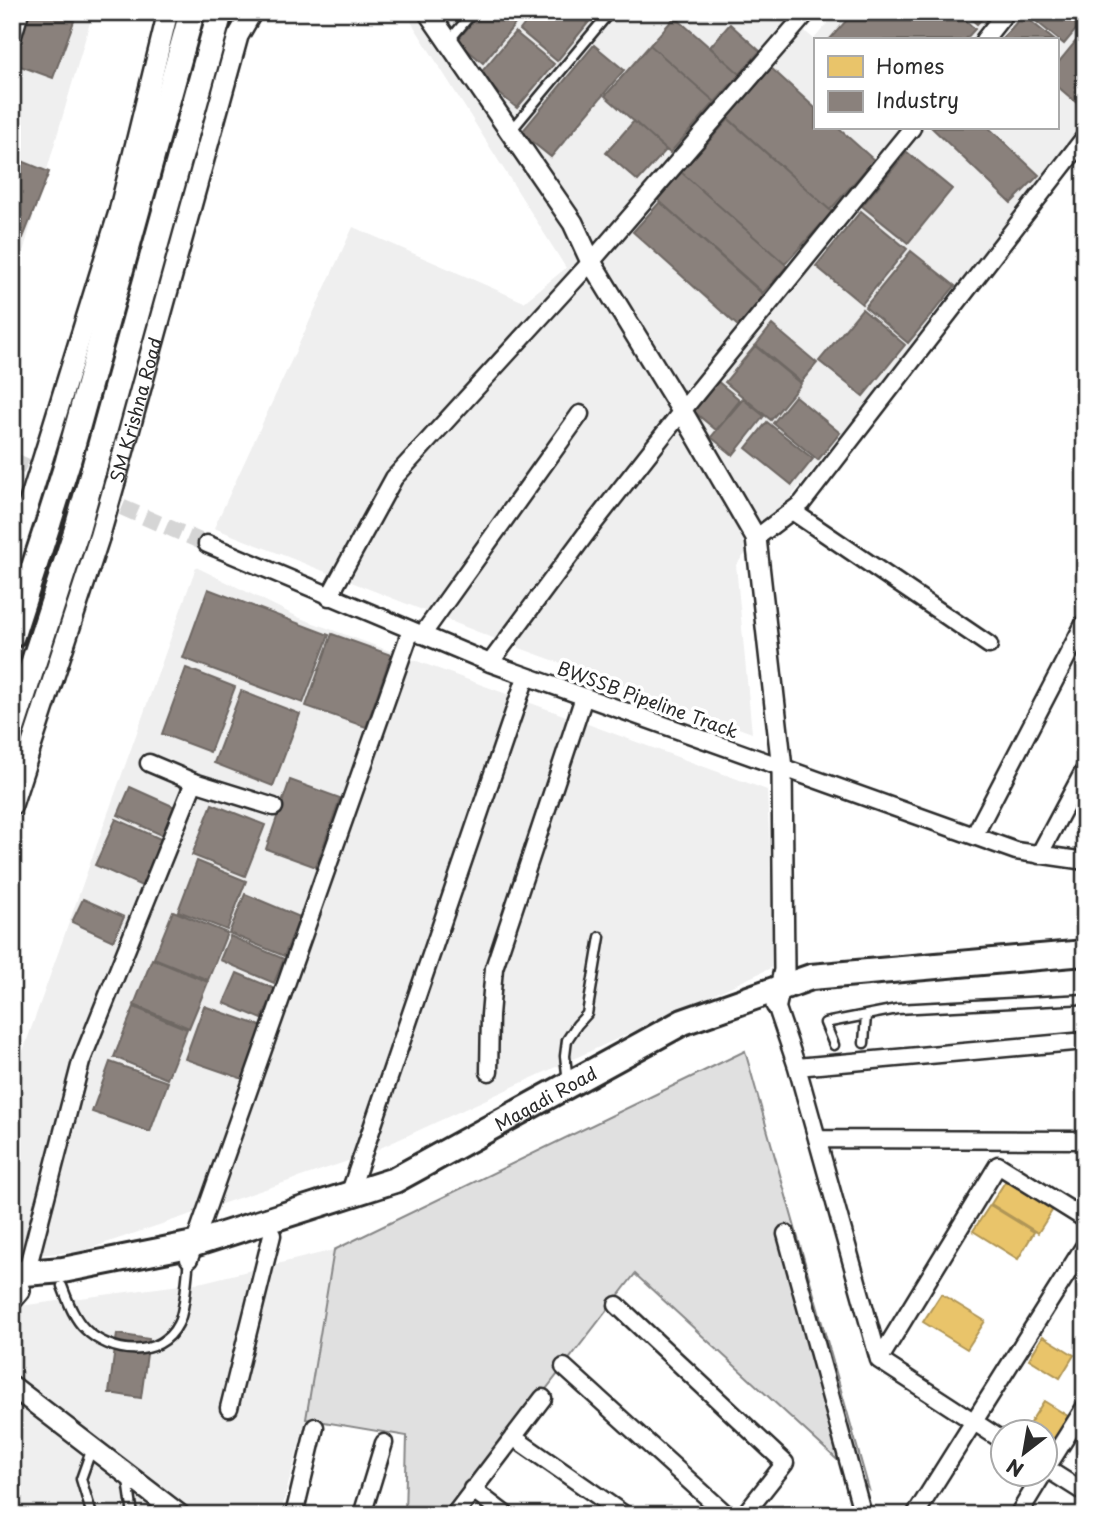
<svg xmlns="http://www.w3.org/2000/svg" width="1097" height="1527" font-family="'Playpen Sans',sans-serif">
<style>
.built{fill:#efefef;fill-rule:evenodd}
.green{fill:#e0e0e0;stroke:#868686;stroke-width:2}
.homes{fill:#e9c46a;stroke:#b09657;stroke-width:2}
.industry{fill:#8a817c;stroke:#6e6764;stroke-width:2}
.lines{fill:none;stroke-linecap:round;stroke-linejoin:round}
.minor-tunnel{stroke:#d5d5d5;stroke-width:16;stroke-dasharray:16 8;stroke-linecap:butt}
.service-casing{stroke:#2b2b2b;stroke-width:13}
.minor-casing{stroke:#2b2b2b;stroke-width:21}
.tertiary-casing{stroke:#2b2b2b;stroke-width:24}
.primary-casing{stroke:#2b2b2b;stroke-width:30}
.trunk-casing{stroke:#2b2b2b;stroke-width:30}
.service{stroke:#fff;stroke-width:8}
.minor{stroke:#fff;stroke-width:16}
.tertiary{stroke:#fff;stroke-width:19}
.primary{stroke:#fff;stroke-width:24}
.trunk{stroke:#fff;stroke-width:24}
.tertiary-bridge-casing{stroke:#2b2b2b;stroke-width:24;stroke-linecap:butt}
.trunk-bridge-casing{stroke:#2b2b2b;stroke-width:30;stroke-linecap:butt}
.tertiary-bridge{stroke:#fff;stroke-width:19}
.trunk-bridge{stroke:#fff;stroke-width:24}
.labels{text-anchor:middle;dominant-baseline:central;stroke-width:7;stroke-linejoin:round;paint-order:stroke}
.street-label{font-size:18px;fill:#2b2b2b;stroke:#fff}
</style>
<rect width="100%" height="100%" fill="#fff"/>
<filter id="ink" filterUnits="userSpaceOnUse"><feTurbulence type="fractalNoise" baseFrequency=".0143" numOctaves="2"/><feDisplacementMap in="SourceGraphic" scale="14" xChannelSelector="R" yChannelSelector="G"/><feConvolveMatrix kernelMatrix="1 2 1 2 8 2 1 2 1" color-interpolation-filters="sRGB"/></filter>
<g filter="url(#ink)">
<path class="built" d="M12 12H93L12 290Z
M405 12H782L814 39 837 12H1085V133L736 565 752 733 506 643 214 528 353 227 524 302 566 268ZM815 40H1057V128H815Z
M196 567 300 618 767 790 775 966 363 1156 82 1251 12 1257V1082Z
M334 1250 306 1419 280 1515H201L21 1386 12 1349V1307L203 1282Z
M12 1399 166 1515H12Z"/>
<path class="green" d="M745 1051 869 1489 635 1274 449 1515H405L407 1436 306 1419 334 1250Z"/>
<path class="homes" d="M1008 1177 1055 1206 1038 1233 991 1204Z
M990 1205 1034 1232 1018 1259 973 1231Z
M941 1294 985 1321 967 1349 923 1322Z
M1043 1336 1074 1355 1060 1378 1029 1359Z
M1044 1401 1071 1418 1055 1443 1044 1436V1432H1038L1028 1426Z"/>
<path class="industry" d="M26 12H50L74 21 53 78 12 63V51Z
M481 12H525L483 63 457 41Z
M534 12H597L557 61 520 30Z
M854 12H956L975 29 965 40H829Z
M963 12H988L977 24Z
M1025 12H1085V19L1064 44Z
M1023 15 1054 40H1004L1002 39Z
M675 17 740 74 715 102 650 45Z
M730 24 760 51 740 74 710 47Z
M1085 30V110L1057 86V64Z
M515 32 554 64 517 108 478 76Z
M594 45 624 70 551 157 521 133Z
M650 45 715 102 670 153 605 96Z
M770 67 815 108V128H838L874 160 830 210 726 117Z
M729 119 832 212 785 264 681 172Z
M634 121 666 150 638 181 606 153Z
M932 128H989L1039 175 1011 203Z
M907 152 952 189 908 243 862 206Z
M12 157 49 172 23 238 12 234Z
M681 172 787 266 763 293 657 199Z
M660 202 765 296 738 326 633 232Z
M861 211 907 249 862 304 816 266Z
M911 251 955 286 908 343 865 307Z
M862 309 905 345 863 396 819 361Z
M772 325 817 363 801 382 756 345Z
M755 346 801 384 771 420 725 382Z
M716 380 740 400 716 430 692 410Z
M795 396 840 433 818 460 773 423Z
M743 399 764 416 733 455 711 437Z
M767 422 813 459 792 485 746 448Z
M208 589 329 635 303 703 183 658Z
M332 634 391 655 366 727 306 706Z
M186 668 235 687 210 752 162 734Z
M241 691 300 714 273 786 214 763Z
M290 780 340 798 316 867 266 849Z
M130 787 177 808 164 836 118 815Z
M212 804 265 825 245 876 192 855Z
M116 819 165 841 144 887 95 865Z
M197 861 246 881 227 930 178 911Z
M245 894 300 917 284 956 229 933Z
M83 899 124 917 113 941 72 922Z
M173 911 227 933 208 980 154 958Z
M230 936 284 959 274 983 220 960Z
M152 959 208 982 189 1028 134 1005Z
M237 973 275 989 262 1019 224 1003Z
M204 1006 264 1027 246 1080 185 1059Z
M134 1007 187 1029 167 1079 114 1057Z
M110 1062 168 1082 150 1132 92 1112Z
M117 1334 149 1339 141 1398 109 1393Z"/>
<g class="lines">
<path class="minor-tunnel" d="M12 460 207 544"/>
<defs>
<path id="service" d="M448 42 473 12
M510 132 610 12
M864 1043 866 1015
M834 1045 825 1023 897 1009 1085 999
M568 1082 565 1056 567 1040 577 1025 587 1014 600 937
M62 1286C68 1301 73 1317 85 1329 110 1354 160 1360 178 1324 185 1312 187 1275 189 1259
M128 1480 133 1515
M92 1515 81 1479 92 1448"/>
<path id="minor" d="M12 39 20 12
M984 40 1006 12
M792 511 989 645
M756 538 802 503 1085 137
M207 544 490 663 1016 851 1085 861
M329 597 394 478 591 262 804 16 800 12
M422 635 580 414
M490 663 594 523 682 411 912 128
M149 763 194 782 274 807
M974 836 1085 622
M1039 855 1085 769
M776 1005 797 1067 879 1360 1002 1440
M797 1067 1085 1041
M489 1072 490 1015 494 968 584 697
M817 1139 1085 1140
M349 1195 526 677
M786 1234 863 1515
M189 1259 411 630
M26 1274 81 1062 194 782
M617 1305 785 1463 744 1515
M879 1360 998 1165 1085 1219
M564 1367 727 1515
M229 1408 272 1235
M513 1437 625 1515
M1044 1467 1085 1493
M1044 1472 1085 1407
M472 1489 506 1515
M294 1515 315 1427
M362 1515 384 1443
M454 1515 543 1398
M915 1515 1085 1245
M1018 1515 1043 1474"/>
<g id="tertiary">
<path d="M428 12 573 223 591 262 682 411 756 538 782 768 784 970 776 1005"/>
<path d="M45 452 119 212 168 12"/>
<path id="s1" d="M115 482 238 36 252 12"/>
<path d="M12 556 26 513"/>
<path d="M12 805 99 538"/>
<path d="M12 1386 180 1515"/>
</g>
<g id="primary">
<path id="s2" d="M12 1274 63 1270 194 1244 395 1180 683 1022 811 977 1085 953"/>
<path d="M12 1296 17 1290"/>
</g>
<path id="trunk" d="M68 461 192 12
M93 472 220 12
M12 635 49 521
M12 729 77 529"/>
</defs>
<use href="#service" class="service-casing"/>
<use href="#minor" class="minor-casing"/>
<use href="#tertiary" class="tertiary-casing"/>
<use href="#primary" class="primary-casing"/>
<use href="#trunk" class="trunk-casing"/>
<use href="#service" class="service"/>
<use href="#minor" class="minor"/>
<use href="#tertiary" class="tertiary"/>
<use href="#primary" class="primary"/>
<use href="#trunk" class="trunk"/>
<defs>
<path id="tertiary-bridge" d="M26 513 45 452
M99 538 115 482"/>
<path id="trunk-bridge" d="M49 521 68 461
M77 529 93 472"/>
</defs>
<use href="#tertiary-bridge" class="tertiary-bridge-casing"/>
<use href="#trunk-bridge" class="trunk-bridge-casing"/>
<use href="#tertiary-bridge" class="tertiary-bridge"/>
<use href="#trunk-bridge" class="trunk-bridge"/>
</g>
</g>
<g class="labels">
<g class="street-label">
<text stroke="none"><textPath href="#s1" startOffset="75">SM Krishna Road</textPath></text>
<text transform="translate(648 699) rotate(20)">BWSSB Pipeline Track</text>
<text stroke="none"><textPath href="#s2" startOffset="567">Magadi Road</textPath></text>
</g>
</g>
<rect width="1097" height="1527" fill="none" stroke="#fff" stroke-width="42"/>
<rect x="21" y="21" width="1055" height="1485" fill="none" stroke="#2b2b2b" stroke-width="2.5" filter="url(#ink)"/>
<rect x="814" y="38" width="245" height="91" fill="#ffffff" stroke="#aaaaaa" stroke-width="2"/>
<rect x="828" y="56" width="35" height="21" fill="#e9c46a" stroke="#aaaaaa" stroke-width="2"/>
<text x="876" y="74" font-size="21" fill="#2b2b2b">Homes</text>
<rect x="828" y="91" width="35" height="21" fill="#8a817c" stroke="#aaaaaa" stroke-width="2"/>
<text x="876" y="108" font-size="21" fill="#2b2b2b">Industry</text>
<g transform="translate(1024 1453) rotate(211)"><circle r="33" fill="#ffffff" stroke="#aaaaaa" stroke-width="2"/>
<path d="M0-5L12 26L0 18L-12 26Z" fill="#2b2b2b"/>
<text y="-10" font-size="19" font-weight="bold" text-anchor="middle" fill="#2b2b2b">N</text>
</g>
</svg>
